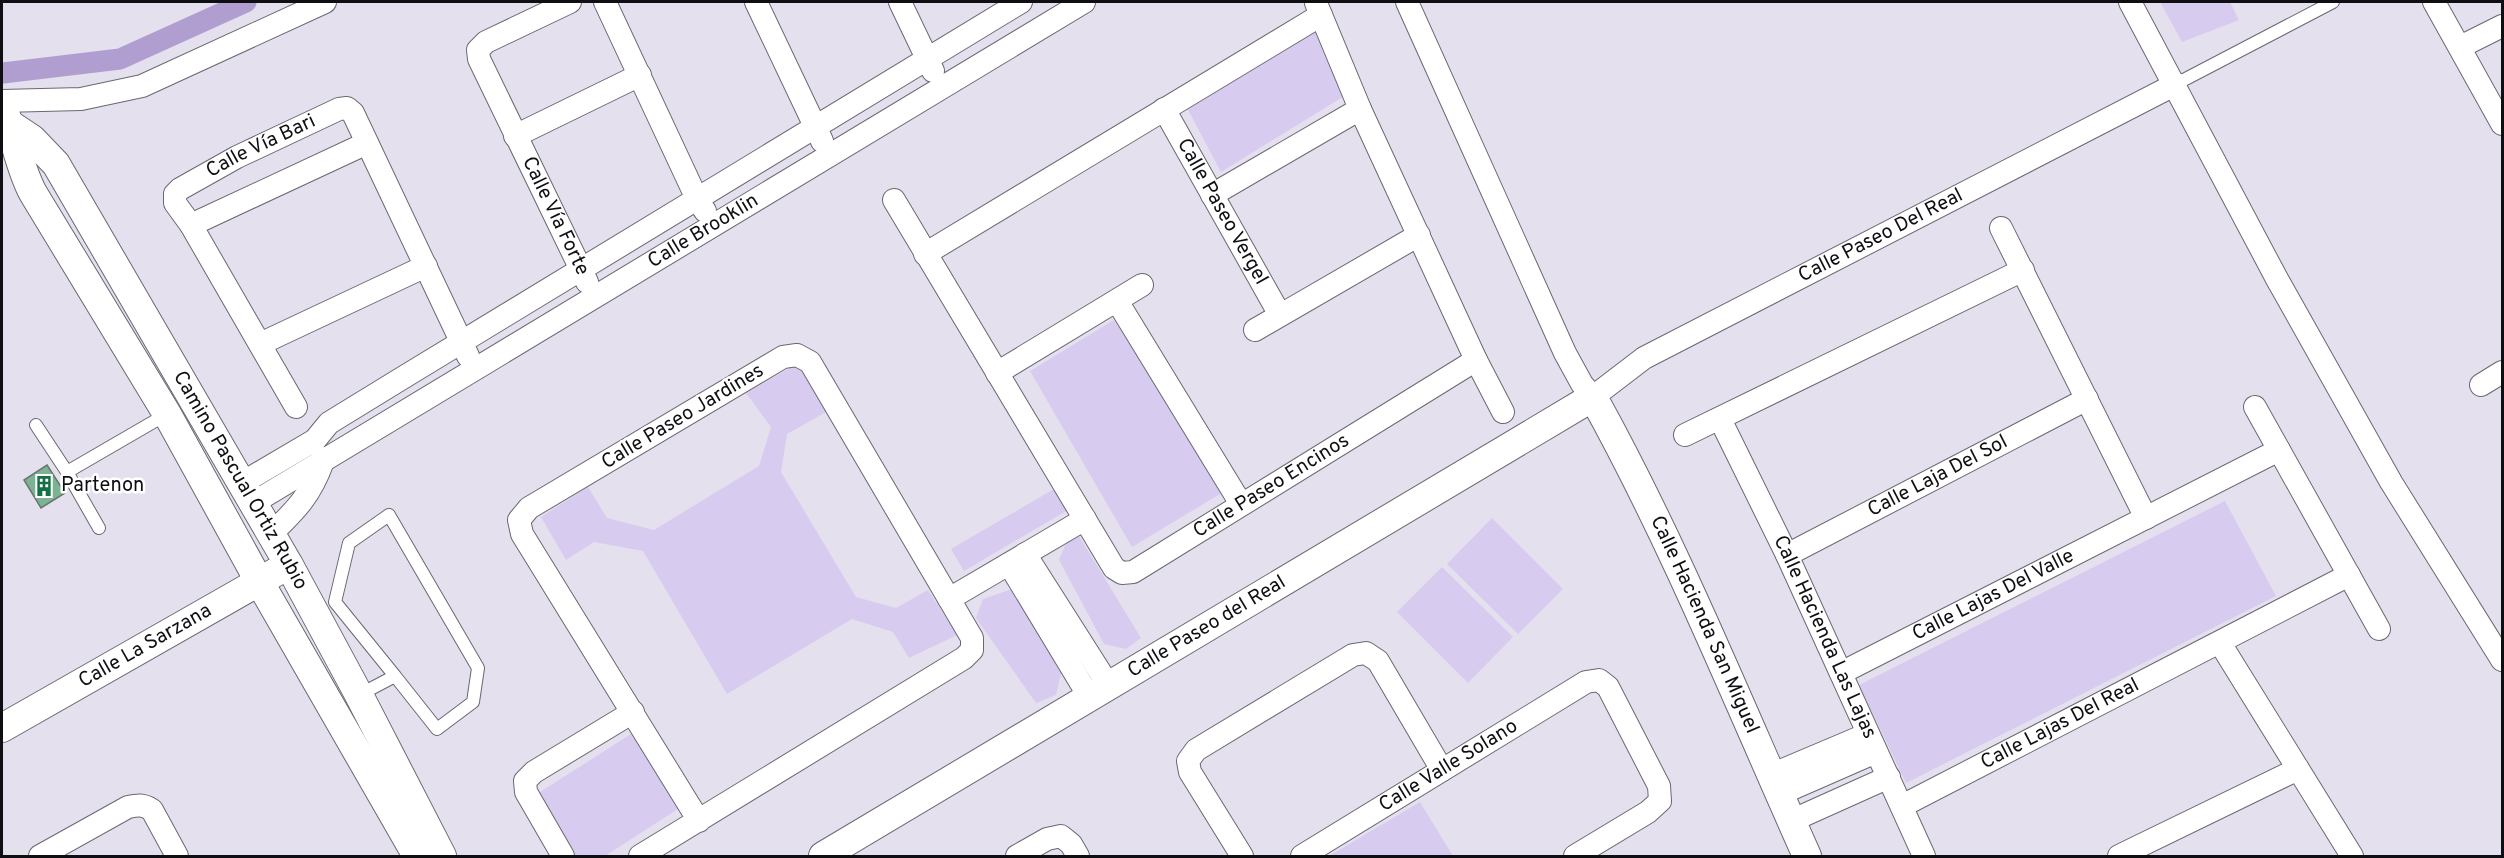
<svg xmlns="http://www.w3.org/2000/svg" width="2504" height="858" font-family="Overpass,sans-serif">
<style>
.green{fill:#d8cbf0}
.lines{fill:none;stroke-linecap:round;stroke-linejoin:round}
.canal{stroke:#b19ed1;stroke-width:21}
.building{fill:#7cb392;stroke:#6a756e;stroke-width:1.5}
.service-casing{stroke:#6b6772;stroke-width:14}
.minor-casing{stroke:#6b6772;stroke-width:24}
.tertiary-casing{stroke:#6b6772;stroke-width:30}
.service{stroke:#fff;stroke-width:12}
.minor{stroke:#fff;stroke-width:22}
.tertiary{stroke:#fff;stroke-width:28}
.labels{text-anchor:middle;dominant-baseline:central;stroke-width:5;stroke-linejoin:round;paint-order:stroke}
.street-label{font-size:20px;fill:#0f0e12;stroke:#fff}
.poi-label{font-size:20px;fill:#0f0e12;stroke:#fff;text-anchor:start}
</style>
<rect width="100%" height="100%" fill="#e5e0ed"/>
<path class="green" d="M2160 2H2230L2239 20 2182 42Z
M1318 28 1346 95 1221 172 1187 108Z
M1114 320 1225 491 1132 547 1030 371Z
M797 364 828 411 787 434 781 472 856 597 896 608 928 590 957 635 909 658 893 632 852 619 727 694 643 551 594 542 566 560 541 517 588 487 607 518 654 530 759 466 771 427 746 393Z
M1054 489 1068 510 964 571 951 549Z
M2225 501 2276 596 1906 783 1859 685Z
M1492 518 1563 589 1518 634 1447 564Z
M1079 536 1141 638 1126 649 1104 644 1059 560 1066 543Z
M1442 567 1513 637 1468 683 1397 612Z
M1012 589 1061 673 1056 695 1036 703 976 618 983 599Z
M631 734 681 807 605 856H572L537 794Z
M1420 802 1453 856H1329Z"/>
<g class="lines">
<path class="canal" d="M3 73 120 59 246 2"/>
</g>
<path class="building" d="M47 465 65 493 41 508 24 480Z"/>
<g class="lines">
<defs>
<path id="service" d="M2176 84 2333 2
M36 425 67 472 167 414
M67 472 99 528
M359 695 395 676 335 602 349 543 389 515 478 668 473 702 437 729 395 676"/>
<g id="minor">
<path id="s1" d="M570 2 486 42 478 50 479 59 587 282"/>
<path d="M605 2 697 199 705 211"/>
<path d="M756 2 822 141"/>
<path d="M900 2 933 71"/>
<path id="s2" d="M1407 2 1565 353 1582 384 1593 397 1644 358 2176 84"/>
<path d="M2130 2 2277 279 2391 482 2502 660"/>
<path d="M2434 2 2502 124"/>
<path d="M1316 3 1360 109 1476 360 1503 412"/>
<path d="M2460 47 2502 26"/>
<path d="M2 101 81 99 142 86 325 2"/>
<path id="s3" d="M1164 109 1280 315"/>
<path d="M515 136 640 75"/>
<path d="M1212 195 1360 109"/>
<path id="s4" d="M894 200 1114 568 1122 573 1133 572 1476 360"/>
<path d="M191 225 367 143"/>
<path d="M2001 228 2146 518"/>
<path d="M925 254 1321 15"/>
<path d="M1117 301 1241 504"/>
<path d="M1255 330 1419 235"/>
<path d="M260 344 426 266"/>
<path d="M997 373 1142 285"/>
<path d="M2481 385 2502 372"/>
<path id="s5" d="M296 407 191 225 175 203V194L180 189 237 157 339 109 347 108 353 113 468 356"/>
<path d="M2255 407 2379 629"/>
<path id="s6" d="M1720 419 1787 555 1924 856"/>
<path d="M1685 435 2023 270"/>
<path d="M242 483 315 440 329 423 404 377 1021 2"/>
<path id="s7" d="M253 503 1084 2"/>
<path d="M271 534C296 510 311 495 323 461L322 458"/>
<path d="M1025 554 1109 686"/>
<path id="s8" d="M1787 555 2087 399"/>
<path d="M1009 564 1090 698"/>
<path d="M949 599 1085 519"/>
<path d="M2220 643 2352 856"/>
<path id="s9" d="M1841 673 2279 450"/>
<path d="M1771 775 1868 734"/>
<path d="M1780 794 1876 752"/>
<path id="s10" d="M1902 806 2349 575"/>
<path d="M1791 821 1889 777"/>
<path d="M40 856 128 807C138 805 143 804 152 810L177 856"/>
<path d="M563 856 526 792 525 781 534 772 633 712"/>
<path d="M640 856 964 658 972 650V638L810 362 797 355 783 357 529 508 519 520 522 534 699 821"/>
<path d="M1017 856 1047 839 1061 836 1071 844 1078 856"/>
<path d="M1242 856 1190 772 1188 761 1196 750 1353 655 1366 653 1378 661 1442 770"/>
<path id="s11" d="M1302 856 1586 682 1599 680 1608 687 1659 786 1660 801 1648 812 1575 856"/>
<path d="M2119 856 2298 769"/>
</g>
<g id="tertiary">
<path d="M2 106C15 134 18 165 33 193L167 414 259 581 417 856"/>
<path id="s12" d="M11 125 32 139 56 164 289 565 359 695 442 856"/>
<path id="s13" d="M2 728 276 572"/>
<path id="s14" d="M823 856 1593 397C1675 545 1738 702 1807 856"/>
</g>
</defs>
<use href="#service" class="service-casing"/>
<use href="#minor" class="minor-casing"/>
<use href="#tertiary" class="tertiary-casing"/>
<use href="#service" class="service"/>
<use href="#minor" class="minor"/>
<use href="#tertiary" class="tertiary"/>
</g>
<defs>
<symbol id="building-bare" viewBox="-9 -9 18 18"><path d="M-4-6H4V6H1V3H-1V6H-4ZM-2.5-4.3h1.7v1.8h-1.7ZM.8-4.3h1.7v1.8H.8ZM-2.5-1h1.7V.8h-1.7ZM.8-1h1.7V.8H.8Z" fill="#147147" stroke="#fff" stroke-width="2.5" paint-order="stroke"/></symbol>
</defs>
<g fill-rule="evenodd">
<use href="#building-bare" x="29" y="471" width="30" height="30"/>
</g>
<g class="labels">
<g class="street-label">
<text stroke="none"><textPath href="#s5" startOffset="345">Calle Vía Bari</textPath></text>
<text stroke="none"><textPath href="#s3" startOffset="118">Calle Paseo Vergel</textPath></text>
<text stroke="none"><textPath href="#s1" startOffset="288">Calle Vía Forte</textPath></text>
<text stroke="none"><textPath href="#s7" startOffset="526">Calle Brooklin</textPath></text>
<text stroke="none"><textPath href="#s2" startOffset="768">Calle Paseo Del Real</textPath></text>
<text transform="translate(683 417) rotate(-31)">Calle Paseo Jardines</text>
<text stroke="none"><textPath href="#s8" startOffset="170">Calle Laja Del Sol</textPath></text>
<text stroke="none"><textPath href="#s12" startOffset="426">Camino Pascual Ortiz Rubio</textPath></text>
<text stroke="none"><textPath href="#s4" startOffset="612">Calle Paseo Encinos</textPath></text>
<text stroke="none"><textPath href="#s9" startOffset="171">Calle Lajas Del Valle</textPath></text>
<text stroke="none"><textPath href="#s14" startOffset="1150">Calle Hacienda San Miguel</textPath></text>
<text stroke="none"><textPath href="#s14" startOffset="447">Calle Paseo del Real</textPath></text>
<text stroke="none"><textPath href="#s6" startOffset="242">Calle Hacienda Las Lajas</textPath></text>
<text stroke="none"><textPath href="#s13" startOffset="165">Calle La Sarzana</textPath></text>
<text stroke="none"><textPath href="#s10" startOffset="178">Calle Lajas Del Real</textPath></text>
<text stroke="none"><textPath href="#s11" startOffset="172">Calle Valle Solano</textPath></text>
</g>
<g class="poi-label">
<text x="61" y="486">Partenon</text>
</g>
</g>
<rect width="2504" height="858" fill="none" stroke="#0f0e12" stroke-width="6"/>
</svg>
